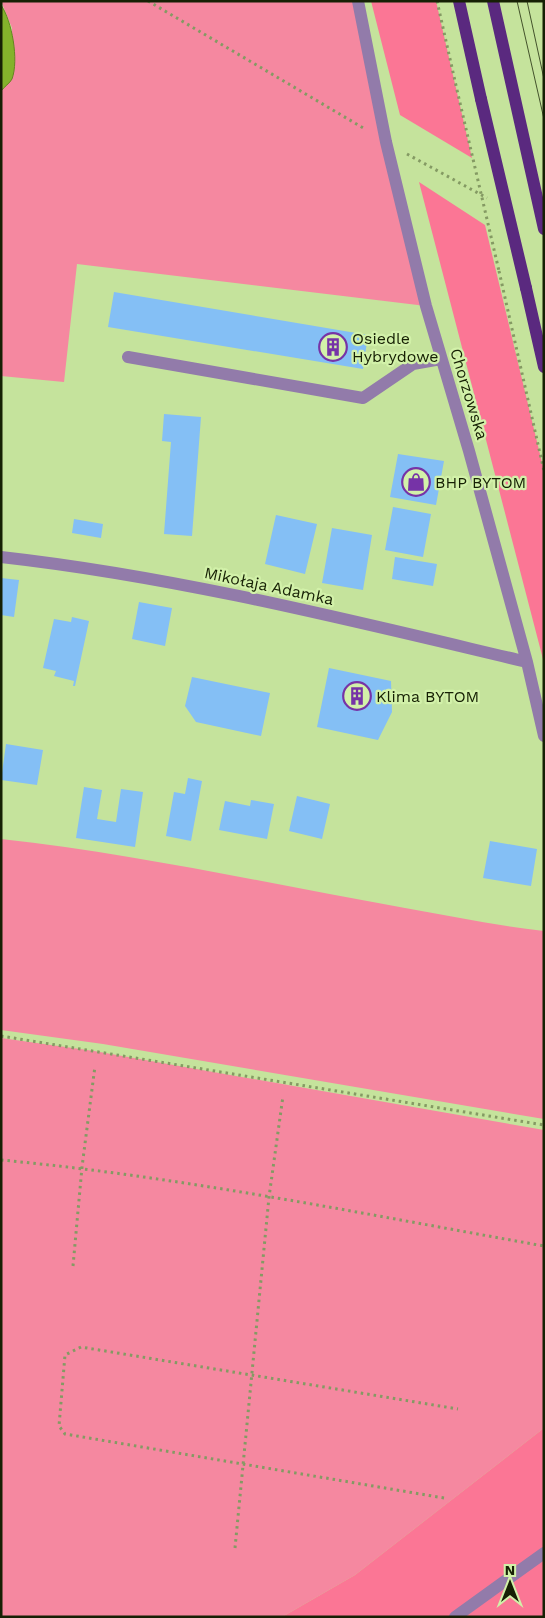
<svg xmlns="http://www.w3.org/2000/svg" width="545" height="1618" font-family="'Work Sans',sans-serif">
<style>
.green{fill:#f588a0}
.forest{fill:#fb7695}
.water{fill:#84b22b;stroke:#63861f}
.building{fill:#84bff5}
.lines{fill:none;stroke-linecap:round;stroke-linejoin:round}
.path{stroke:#849a63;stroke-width:3;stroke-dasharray:2.5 4;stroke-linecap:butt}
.minor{stroke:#927baa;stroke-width:12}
.major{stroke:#5a297f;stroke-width:12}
.tram{stroke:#43522b;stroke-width:1}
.path-bridge{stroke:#849a63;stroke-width:3;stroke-dasharray:2.5 4;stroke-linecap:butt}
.major-bridge{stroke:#5a297f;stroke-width:12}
.labels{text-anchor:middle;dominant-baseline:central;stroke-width:4.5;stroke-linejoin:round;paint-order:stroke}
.poi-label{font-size:16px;fill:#162004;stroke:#d2f1a9;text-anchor:start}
.street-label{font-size:16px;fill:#162004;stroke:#d2f1a9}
</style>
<rect width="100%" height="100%" fill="#c5e39c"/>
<path class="green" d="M1 1H358L426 306 77 264 64 382 1 376V91L12 79V28Z
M1 839C137 854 271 884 405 908 451 916 497 926 544 931V1119L103 1044 1 1030Z
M1 1038 94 1051 544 1130V1428L355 1575 282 1617H1Z"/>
<path class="forest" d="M371 1H436L472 158 400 115Z
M419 182 485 225 544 471V663Z
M544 1428V1617H282L355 1575Z"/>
<path class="water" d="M1 5C12 21 19 60 12 79 10 83 4 87 1 91Z"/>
<path class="building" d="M114 292 368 335 363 369 108 327Z
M164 414 201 417 192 536 164 534 171 442 162 441Z
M398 454 444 461 436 505 390 497Z
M393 507 431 514 423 557 385 550Z
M276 515 317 524 305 574 265 564Z
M74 519 103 524 101 538 72 533Z
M332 528 372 535 363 590 322 583Z
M395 557 437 564 433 586 392 579Z
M1 578 19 580 14 617 1 615Z
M139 602 172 608 165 646 132 639Z
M72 617 89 621 75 686H73L74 681 54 676 56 671 43 668 54 619 71 622Z
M329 668 391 681 392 712 378 740 317 727Z
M192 677 270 693 261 736 196 722 185 706Z
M6 744 43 750 37 785 1 780Z
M188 778 202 781 191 841 166 836 174 792 185 794Z
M84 787 102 790 97 819 116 822 121 789 143 792 135 847 76 838Z
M297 796 330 804 322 839 289 831Z
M251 800 274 804 267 839 219 830 225 801 250 806Z
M490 841 537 849 531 886 483 878Z"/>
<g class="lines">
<path class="path" d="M148 1 365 129
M437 1 457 90
M407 154 487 198
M499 271 544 471
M1 1036 544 1125
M1 1160C183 1177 364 1214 544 1246
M73 1266 82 1167 95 1066
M444 1498 65 1434 59 1426 65 1355 81 1347 458 1409
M235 1548 269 1197 283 1096"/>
<path class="minor" d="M358 1 386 142 426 306 469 451 527 662 544 736
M128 357 363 398 413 364 441 359
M1 557C179 577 353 621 527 662
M455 1617 544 1553"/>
<path class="major" d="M459 1 481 99
M493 1 544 229
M526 288 544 367"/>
<path class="tram" d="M517 1 544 119
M527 1 544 79"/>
<path class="path-bridge" d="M457 90 499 271"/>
<path class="major-bridge" d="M481 99 526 288"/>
</g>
<defs>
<symbol id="building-ring" viewBox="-11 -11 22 22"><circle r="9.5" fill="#d2f1a9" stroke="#7633a7" stroke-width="1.5"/><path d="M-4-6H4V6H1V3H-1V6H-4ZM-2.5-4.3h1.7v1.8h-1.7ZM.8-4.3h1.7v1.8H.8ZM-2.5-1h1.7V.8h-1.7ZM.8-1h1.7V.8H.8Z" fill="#7633a7"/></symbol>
<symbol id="shop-ring" viewBox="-11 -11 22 22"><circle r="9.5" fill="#d2f1a9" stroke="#7633a7" stroke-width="1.5"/><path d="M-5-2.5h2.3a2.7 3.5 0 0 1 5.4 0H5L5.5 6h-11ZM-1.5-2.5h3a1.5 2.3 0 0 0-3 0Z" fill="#7633a7"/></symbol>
</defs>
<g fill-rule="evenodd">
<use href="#building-ring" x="317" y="331" width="32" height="32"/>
<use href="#shop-ring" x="400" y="466" width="32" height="32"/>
<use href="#building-ring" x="341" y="680" width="32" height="32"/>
</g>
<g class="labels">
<g class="poi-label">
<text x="352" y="338">Osiedle<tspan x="352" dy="18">Hybrydowe</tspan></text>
<text x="435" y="482">BHP BYTOM</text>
<text x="376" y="696">Klima BYTOM</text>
</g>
<g class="street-label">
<text transform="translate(469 394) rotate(73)">Chorzowska</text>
<text transform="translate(269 586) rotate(12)">Mikołaja Adamka</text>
</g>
</g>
<rect width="545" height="1618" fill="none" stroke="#162004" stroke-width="5"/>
<g transform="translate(510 1583)" stroke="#d2f1a9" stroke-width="4" paint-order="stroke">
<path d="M0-4L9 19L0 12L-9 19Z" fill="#162004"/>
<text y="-8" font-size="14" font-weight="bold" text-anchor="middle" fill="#162004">N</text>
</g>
</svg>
